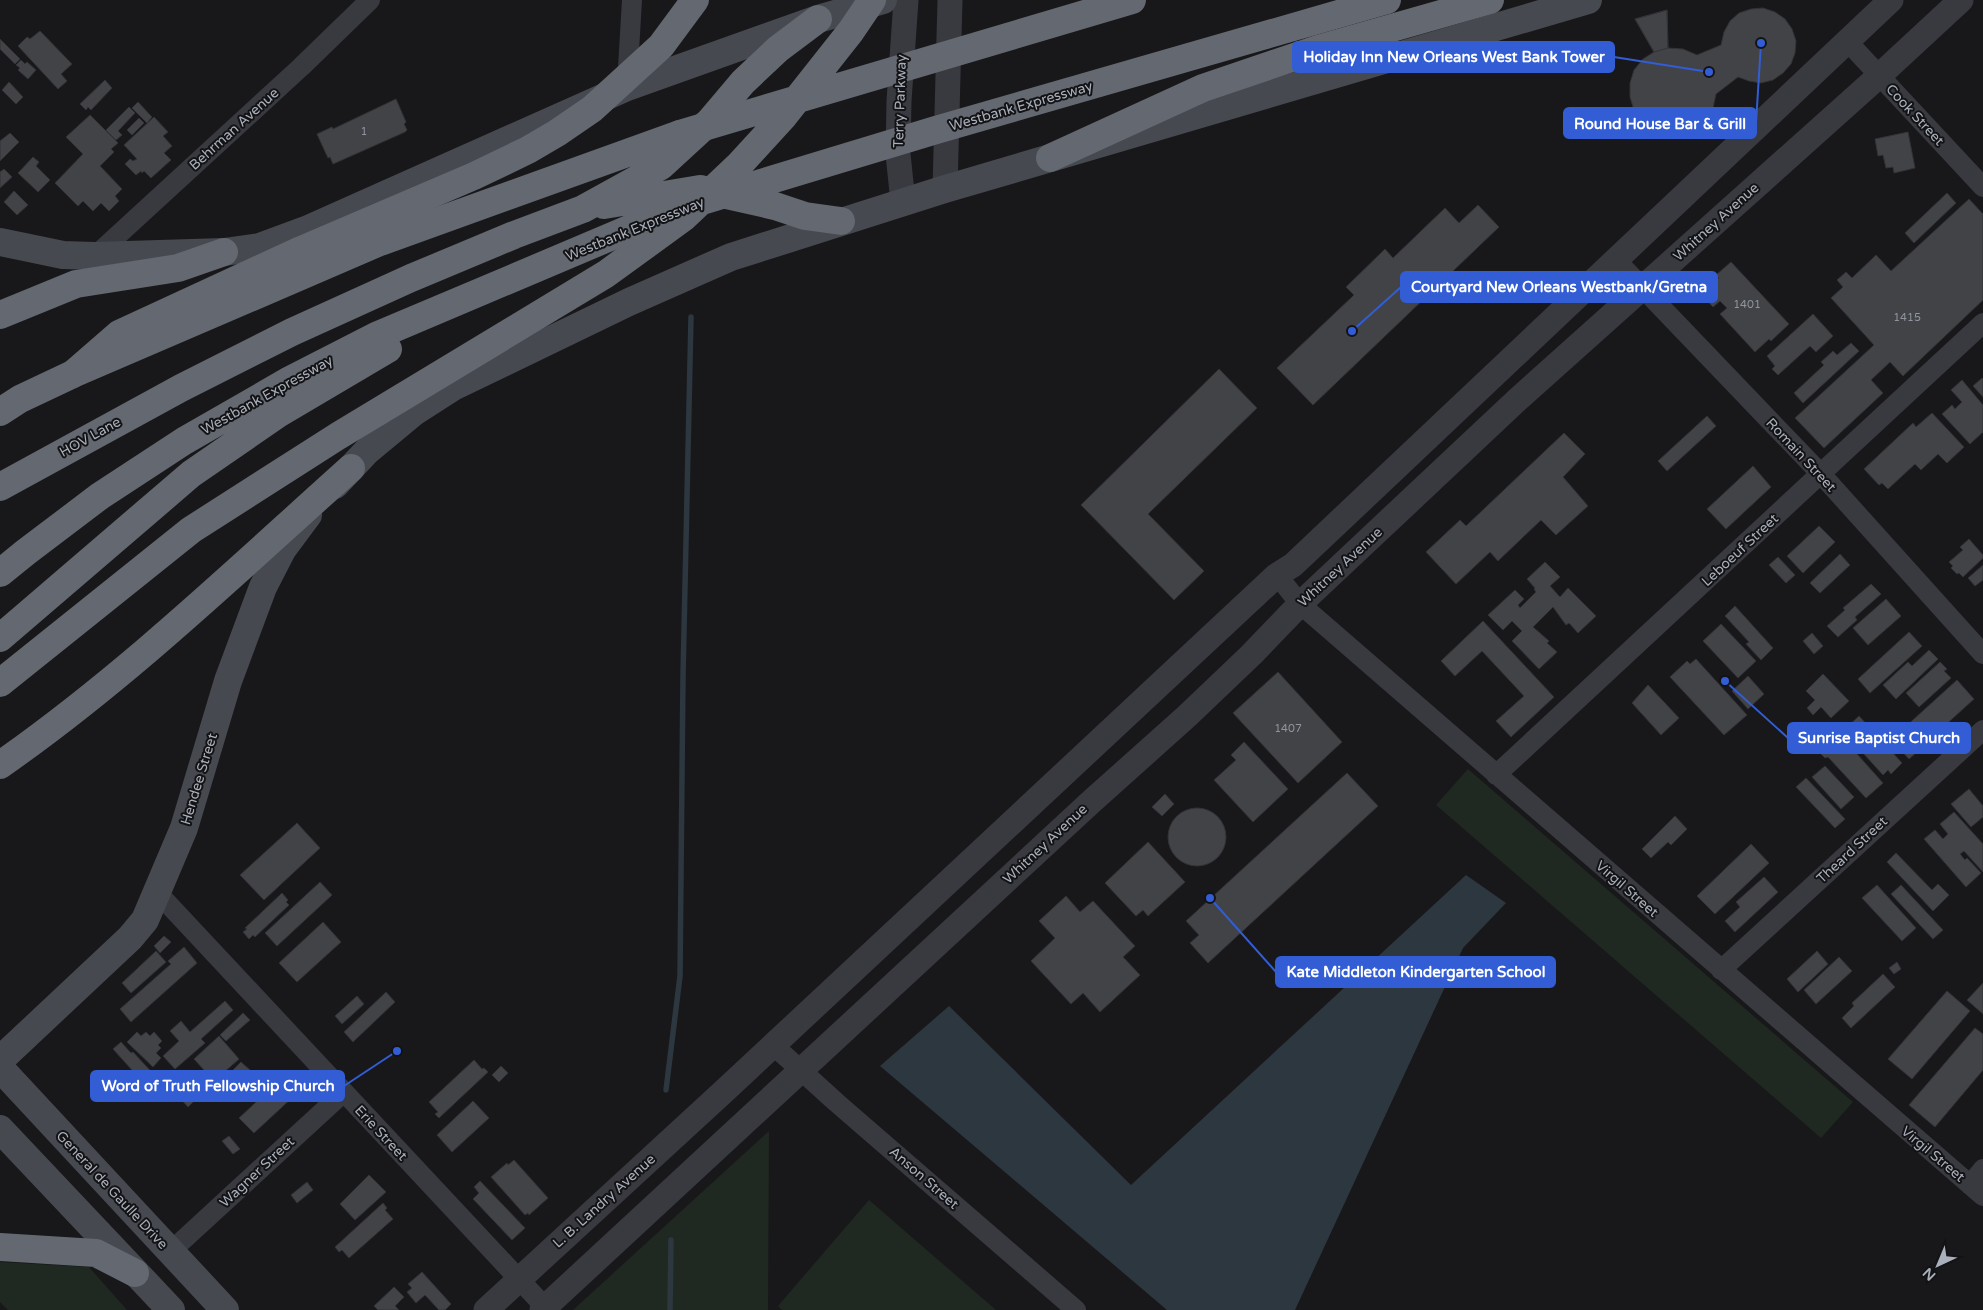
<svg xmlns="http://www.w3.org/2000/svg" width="1983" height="1310" font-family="'Varela Round',sans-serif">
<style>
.green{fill:#1f2921}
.water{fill:#2d3740}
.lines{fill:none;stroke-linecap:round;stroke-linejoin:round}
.stream{stroke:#2d3740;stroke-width:5.5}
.building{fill:#424347;stroke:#323237}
.minor{stroke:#393a40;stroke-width:20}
.tertiary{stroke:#393a40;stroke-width:25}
.secondary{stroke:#464950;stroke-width:28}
.motorway{stroke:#646871;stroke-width:28}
.motorway-bridge{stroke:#646871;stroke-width:28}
.labels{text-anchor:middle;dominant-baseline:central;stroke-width:4;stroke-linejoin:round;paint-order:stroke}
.number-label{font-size:11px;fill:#8f949e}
.street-label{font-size:14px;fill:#a9afbb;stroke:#131315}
.leader{fill:none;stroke:#325dd4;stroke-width:2}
.callout-dot{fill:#325dd4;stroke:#131315;stroke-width:2}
.callout{fill:#325dd4;stroke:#325dd4;stroke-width:2}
.callout-label{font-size:15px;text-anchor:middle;font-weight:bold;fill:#fff}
</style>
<rect width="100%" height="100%" fill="#18181a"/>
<path class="green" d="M1468 769 1853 1102 1821 1138 1436 805Z
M769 1131 768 1310H573Z
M869 1200 996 1310H782L778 1306Z
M0 1262 89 1267 127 1310H8L0 1302Z"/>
<path class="water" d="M1466 875 1506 903 1463 948 1295 1310H1167L880 1066 949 1006 1131 1185Z"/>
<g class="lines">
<path class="stream" d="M666 1090 680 976 683 676 691 317
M670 1310 671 1240"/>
</g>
<path class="building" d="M1763 8 1775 12 1785 19 1792 29 1796 41 1795 53 1791 64 1783 73 1773 80 1761 83 1749 81 1738 77 1716 94 1713 108 1705 121 1693 130 1680 134H1666L1653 130 1642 121 1634 110 1630 97V83L1634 70 1643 59 1654 52 1635 19 1667 10 1668 48 1683 49 1697 55 1721 45 1724 32 1730 21 1739 13 1751 9Z
M1667 10 1668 48 1654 52 1635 19Z
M40 31 72 64 61 74 67 81 58 89 18 46 27 37 30 39Z
M0 39 20 59 15 64 0 49Z
M21 60 25 64 27 62 36 70 28 79 18 70 20 68 16 65Z
M105 80 112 88 91 110 88 107 86 110 80 104Z
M9 82 23 97 16 104 2 90Z
M396 99 406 122 404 124 407 130 405 132 333 164 330 157 328 158 317 134 332 127 333 129Z
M138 102 152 117 147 123 132 108Z
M129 107 135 113 118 131 122 135 116 140 106 130Z
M90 115 118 143 111 149 114 152 100 166 122 189 115 196 119 201 109 211 101 203 93 211 83 201 78 206 55 183 83 154 66 137Z
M154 117 168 132 163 136 172 146 164 153 171 160 151 178 144 171 142 173 141 171 136 175 125 164 130 159 133 161 137 159 124 145Z
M139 118 144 123 132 135 127 130Z
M1908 132 1915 168 1894 173 1893 167 1886 168 1883 155 1878 156 1875 139Z
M10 133 19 142 0 161V141Z
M33 157 39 162 36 166 50 180 38 192 18 173Z
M4 169 12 177 0 188V172Z
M14 191 28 205 17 215 4 202Z
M1947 193 1956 203 1914 243 1905 233Z
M1969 199 1983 214V300L1903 376 1890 362 1871 380 1883 393 1824 448 1795 418 1874 345 1831 298 1843 287 1837 280 1846 272 1852 278 1876 255 1891 271Z
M1478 205 1499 227 1313 405 1277 368 1354 295 1346 287 1385 249 1393 258 1445 208 1459 223Z
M1731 262 1789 324 1771 341 1769 339 1755 352 1720 314 1727 308 1720 301 1713 307 1702 295 1719 278 1716 275Z
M1813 314 1833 336 1816 352 1810 346 1778 375 1772 369 1775 366 1767 356Z
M1851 343 1859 351 1803 403 1794 393 1824 365 1821 362 1833 351 1837 355Z
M1219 369 1257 408 1148 514 1204 571 1174 600 1081 505Z
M1982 378 1983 379V397L1973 386Z
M1962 380 1983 405V432L1970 444 1942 414 1952 405 1955 409 1962 402 1951 390Z
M1932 413 1964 447 1947 463 1938 454 1921 470 1915 464 1888 489 1882 483 1879 485 1864 469 1913 423 1916 427Z
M1707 416 1716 426 1667 471 1658 461Z
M1564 433 1585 454 1563 477 1588 506 1556 535 1541 520 1498 561 1490 552 1456 584 1426 552 1460 520 1466 526Z
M1753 466 1771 487 1726 529 1707 509Z
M1819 526 1835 542 1803 573 1787 556Z
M1969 539 1983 555V558L1963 577 1959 573 1957 574 1951 568 1953 566 1949 562 1963 550 1960 547Z
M1840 554 1850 565 1820 593 1810 583Z
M1778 557 1795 575 1786 583 1769 565Z
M1545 562 1560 577 1550 586 1560 597 1568 588 1596 616 1578 633 1569 623 1566 625 1553 607 1533 627 1549 641 1547 643 1557 652 1539 669 1512 641 1522 631 1512 621 1503 630 1488 615 1515 590 1524 599 1518 605 1520 608 1536 592 1534 589 1535 588 1527 579Z
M1983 565V580L1975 586 1968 578Z
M1871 584 1881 594 1855 617 1857 620 1838 637 1827 626 1845 610 1843 608Z
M1886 599 1901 616 1868 645 1853 628Z
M1735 606 1773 648 1761 660 1746 644 1749 642 1725 616Z
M1483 621 1554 697 1511 737 1496 721 1524 696 1482 651 1455 676 1441 661Z
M1721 624 1756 661 1738 678 1703 641Z
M1909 632 1922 646 1870 693 1858 679Z
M1812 633 1823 646 1814 654 1803 641Z
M1929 650 1938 659 1896 699 1883 685 1908 662 1912 666Z
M1696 659 1747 715 1724 735 1670 677 1687 661 1690 664Z
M1940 662 1947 669 1944 671 1951 678 1919 707 1906 693Z
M1278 672 1342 742 1298 783 1233 713Z
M1823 674 1849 701 1831 718 1821 707 1813 715 1807 708 1815 700 1806 691Z
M1748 676 1764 694 1748 709 1732 691Z
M1957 680 1974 699 1920 748 1903 729Z
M1648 685 1679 718 1661 735 1632 703Z
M1859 716 1902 763 1891 774 1888 770 1883 775 1843 731Z
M1831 725 1883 783 1866 798 1828 757 1825 758 1811 744Z
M1896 727 1918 751 1909 759 1887 735Z
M1244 742 1288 789 1253 822 1214 780 1236 760 1231 755Z
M1825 766 1854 797 1841 809 1812 777Z
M1347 773 1378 806 1208 963 1190 943 1199 935 1186 921Z
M1806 778 1845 819 1835 828 1796 787Z
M1969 789 1983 806V817L1971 827 1951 804Z
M1165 794 1174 804 1162 816 1152 807Z
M1168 837a29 29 0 1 1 58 0a29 29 0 1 1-58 0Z
M1954 812 1983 844V872L1964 851 1960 854 1965 860 1967 858 1981 873 1966 887 1924 839 1935 830 1943 839 1948 834 1940 824Z
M1675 816 1687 829 1671 845 1668 842 1651 858 1642 849Z
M297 823 320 848 264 900 240 875Z
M1148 842 1185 882 1148 916 1143 910 1136 916 1105 883Z
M1751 844 1769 863 1715 914 1697 896Z
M1896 853 1932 890 1938 884 1949 895 1933 911 1887 862Z
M1764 877 1778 892 1735 932 1725 921 1740 907 1736 902Z
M320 882 332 895 277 946 265 933Z
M1877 885 1916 928 1902 941 1862 898Z
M1901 885 1943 930 1933 939 1891 894Z
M282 893 288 900 286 902 289 905 255 937 253 935 249 939 243 932 247 929 245 928Z
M1066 896 1080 912 1093 901 1135 946 1123 957 1140 975 1100 1012 1083 993 1071 1004 1031 961 1055 938 1039 921Z
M323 922 341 942 297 982 279 963Z
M164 936 171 942 160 953 154 946Z
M184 947 197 963 131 1022 120 1009 171 964 168 961Z
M156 951 166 962 131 993 122 983Z
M1817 951 1828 964 1798 992 1787 979Z
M1839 957 1852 971 1816 1004 1804 990Z
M1897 962 1901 969 1894 974 1889 968Z
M1883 974 1895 987 1851 1028 1842 1018 1854 1006 1852 1003Z
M1983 983V1014L1967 1000Z
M1947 991 1970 1011 1912 1079 1888 1059Z
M386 992 395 1002 353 1042 344 1032Z
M357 996 364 1004 342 1024 335 1016Z
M225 1001 233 1010 201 1039 205 1043 175 1069 163 1056 179 1041 170 1031 181 1021 190 1032Z
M243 1013 250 1020 226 1041 220 1035Z
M1975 1028 1983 1034V1070L1935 1127 1909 1105Z
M137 1032 141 1036 146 1032 150 1036 154 1032 162 1041 158 1045 161 1048 156 1053 161 1058 153 1067 127 1042Z
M219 1036 239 1059 214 1081 194 1059Z
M121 1042 131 1053 133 1052 170 1092 160 1101 113 1049Z
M474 1060 482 1069 484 1068 488 1072 439 1118 435 1114 438 1112 429 1102Z
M241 1062 260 1079 244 1094 227 1076Z
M501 1066 508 1073 499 1082 492 1075Z
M281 1079 295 1095 254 1133 239 1118Z
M188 1090 196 1099 188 1107 180 1098Z
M473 1101 489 1118 452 1152 437 1135Z
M229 1136 240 1149 233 1154 222 1141Z
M514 1160 548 1198 529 1215 528 1213 525 1215 491 1177 507 1163 508 1165Z
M369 1175 386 1192 355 1220 340 1204Z
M480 1181 525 1228 512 1240 473 1199 479 1193 474 1187Z
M307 1182 313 1190 297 1203 291 1195Z
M383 1203 387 1208 385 1210 393 1219 349 1258 342 1250 339 1252 335 1247Z
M422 1272 451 1304 445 1310H439L425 1295 416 1303 407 1292 412 1288 408 1284Z
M394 1287 404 1297 395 1306 399 1310H378L374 1306Z"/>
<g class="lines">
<path class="minor" d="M1848 42 1983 187
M627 85 632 0
M95 256 301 67 370 0
M1616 260 1821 474 1983 654
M1277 575 1300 604 1322 623 1983 1196
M1496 775 1983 323
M157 892 545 1307
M1721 970 1983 730
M773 1045 837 1103 1076 1310
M1970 1185 1983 1169
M170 1252 344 1092"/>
<path class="tertiary" d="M945 189 950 0
M903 202 898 154 899 101 906 0
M486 1310 722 1093 1277 575 1293 565 1891 0
M542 1310 1092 801 1187 716 1252 654 1300 604 1516 401 1879 76 1961 0"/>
<path class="secondary" d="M0 242 63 255 95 256 224 252 260 247 306 230 627 87 818 19 883 0
M335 485 367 451 414 412 453 387 629 302 731 257 945 189 1588 0
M0 1060 130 938 145 920 184 828 228 681 263 587 282 550 308 515
M0 1068 225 1310
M0 1129 171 1310"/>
<path class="motorway" d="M1050 158 1203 88 1318 49 1490 0
M604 205 700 189 775 206 805 216 841 221
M0 315 76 284 178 268 224 252
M0 412 20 399 73 374 380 242 680 134
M0 487 181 388 292 332 411 278 514 235 583 209 661 166 710 121 743 82 778 49 818 19
M0 573 26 552 100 496 184 441 290 380 376 336 674 210
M0 638 191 474 278 414 388 349
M0 765C126 677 237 570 351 468
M0 1247 96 1253 135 1273"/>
<path class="motorway-bridge" d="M680 134 1132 0
M705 200 936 130 1387 0
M73 374 119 334 301 250 474 176 528 150 557 133 592 109 661 46 695 0
M0 683 191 530 338 436 606 274 683 218 739 165 783 117 851 31 872 0"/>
</g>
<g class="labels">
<g class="number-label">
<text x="364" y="131">1</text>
<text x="1747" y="304">1401</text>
<text x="1907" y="317">1415</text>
<text x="1288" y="728">1407</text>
</g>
<g class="street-label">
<text transform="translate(900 101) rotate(-88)">Terry Parkway</text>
<text transform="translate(1021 106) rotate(-16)">Westbank Expressway</text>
<text transform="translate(1915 115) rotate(47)">Cook Street</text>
<text transform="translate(234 129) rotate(-42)">Behrman Avenue</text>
<text transform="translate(1716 222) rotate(-42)">Whitney Avenue</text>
<text transform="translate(635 229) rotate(-22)">Westbank Expressway</text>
<text transform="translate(267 395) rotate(-29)">Westbank Expressway</text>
<text transform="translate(90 437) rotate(-29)">HOV Lane</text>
<text transform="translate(1801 455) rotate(47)">Romain Street</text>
<text transform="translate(1740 550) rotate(-43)">Leboeuf Street</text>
<text transform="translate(1340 567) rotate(-43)">Whitney Avenue</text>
<text transform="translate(199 779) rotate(-73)">Hendee Street</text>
<text transform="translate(1045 844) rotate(-43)">Whitney Avenue</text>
<text transform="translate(1852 850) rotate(-43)">Theard Street</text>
<text transform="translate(1627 889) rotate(41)">Virgil Street</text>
<text transform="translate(381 1133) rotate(47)">Erie Street</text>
<text transform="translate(1933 1154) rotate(40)">Virgil Street</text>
<text transform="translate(257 1172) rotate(-43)">Wagner Street</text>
<text transform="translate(924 1178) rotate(41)">Anson Street</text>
<text transform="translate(112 1190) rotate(47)">General de Gaulle Drive</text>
<text transform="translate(604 1201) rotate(-42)">L. B. Landry Avenue</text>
</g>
</g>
<path class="leader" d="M1709 72L1614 57M1761 43L1756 123M1352 331L1401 287M1725 681L1788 738M1210 898L1276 972M397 1051L344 1086"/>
<g class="callout-dot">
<circle cx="1709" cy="72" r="5"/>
<circle cx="1761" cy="43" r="5"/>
<circle cx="1352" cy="331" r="5"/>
<circle cx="1725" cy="681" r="5"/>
<circle cx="1210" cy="898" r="5"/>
<circle cx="397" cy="1051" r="5"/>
</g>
<g class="callout">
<rect x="1293" y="42" width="321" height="30" rx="5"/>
<rect x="1564" y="108" width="192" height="30" rx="5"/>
<rect x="1401" y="272" width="316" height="30" rx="5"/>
<rect x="1788" y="723" width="182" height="30" rx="5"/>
<rect x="1276" y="957" width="279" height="30" rx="5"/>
<rect x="91" y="1071" width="253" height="30" rx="5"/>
</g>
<g class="callout-label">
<text x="1454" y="62">Holiday Inn New Orleans West Bank Tower</text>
<text x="1660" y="129">Round House Bar &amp; Grill</text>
<text x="1559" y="292">Courtyard New Orleans Westbank/Gretna</text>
<text x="1879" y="743">Sunrise Baptist Church</text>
<text x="1416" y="977">Kate Middleton Kindergarten School</text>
<text x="218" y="1091">Word of Truth Fellowship Church</text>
</g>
<g transform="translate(1938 1265) rotate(224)" stroke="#131315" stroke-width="4" paint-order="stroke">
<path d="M0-4L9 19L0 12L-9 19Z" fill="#a9afbb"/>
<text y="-8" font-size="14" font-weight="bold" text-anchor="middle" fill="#a9afbb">N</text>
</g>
</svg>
